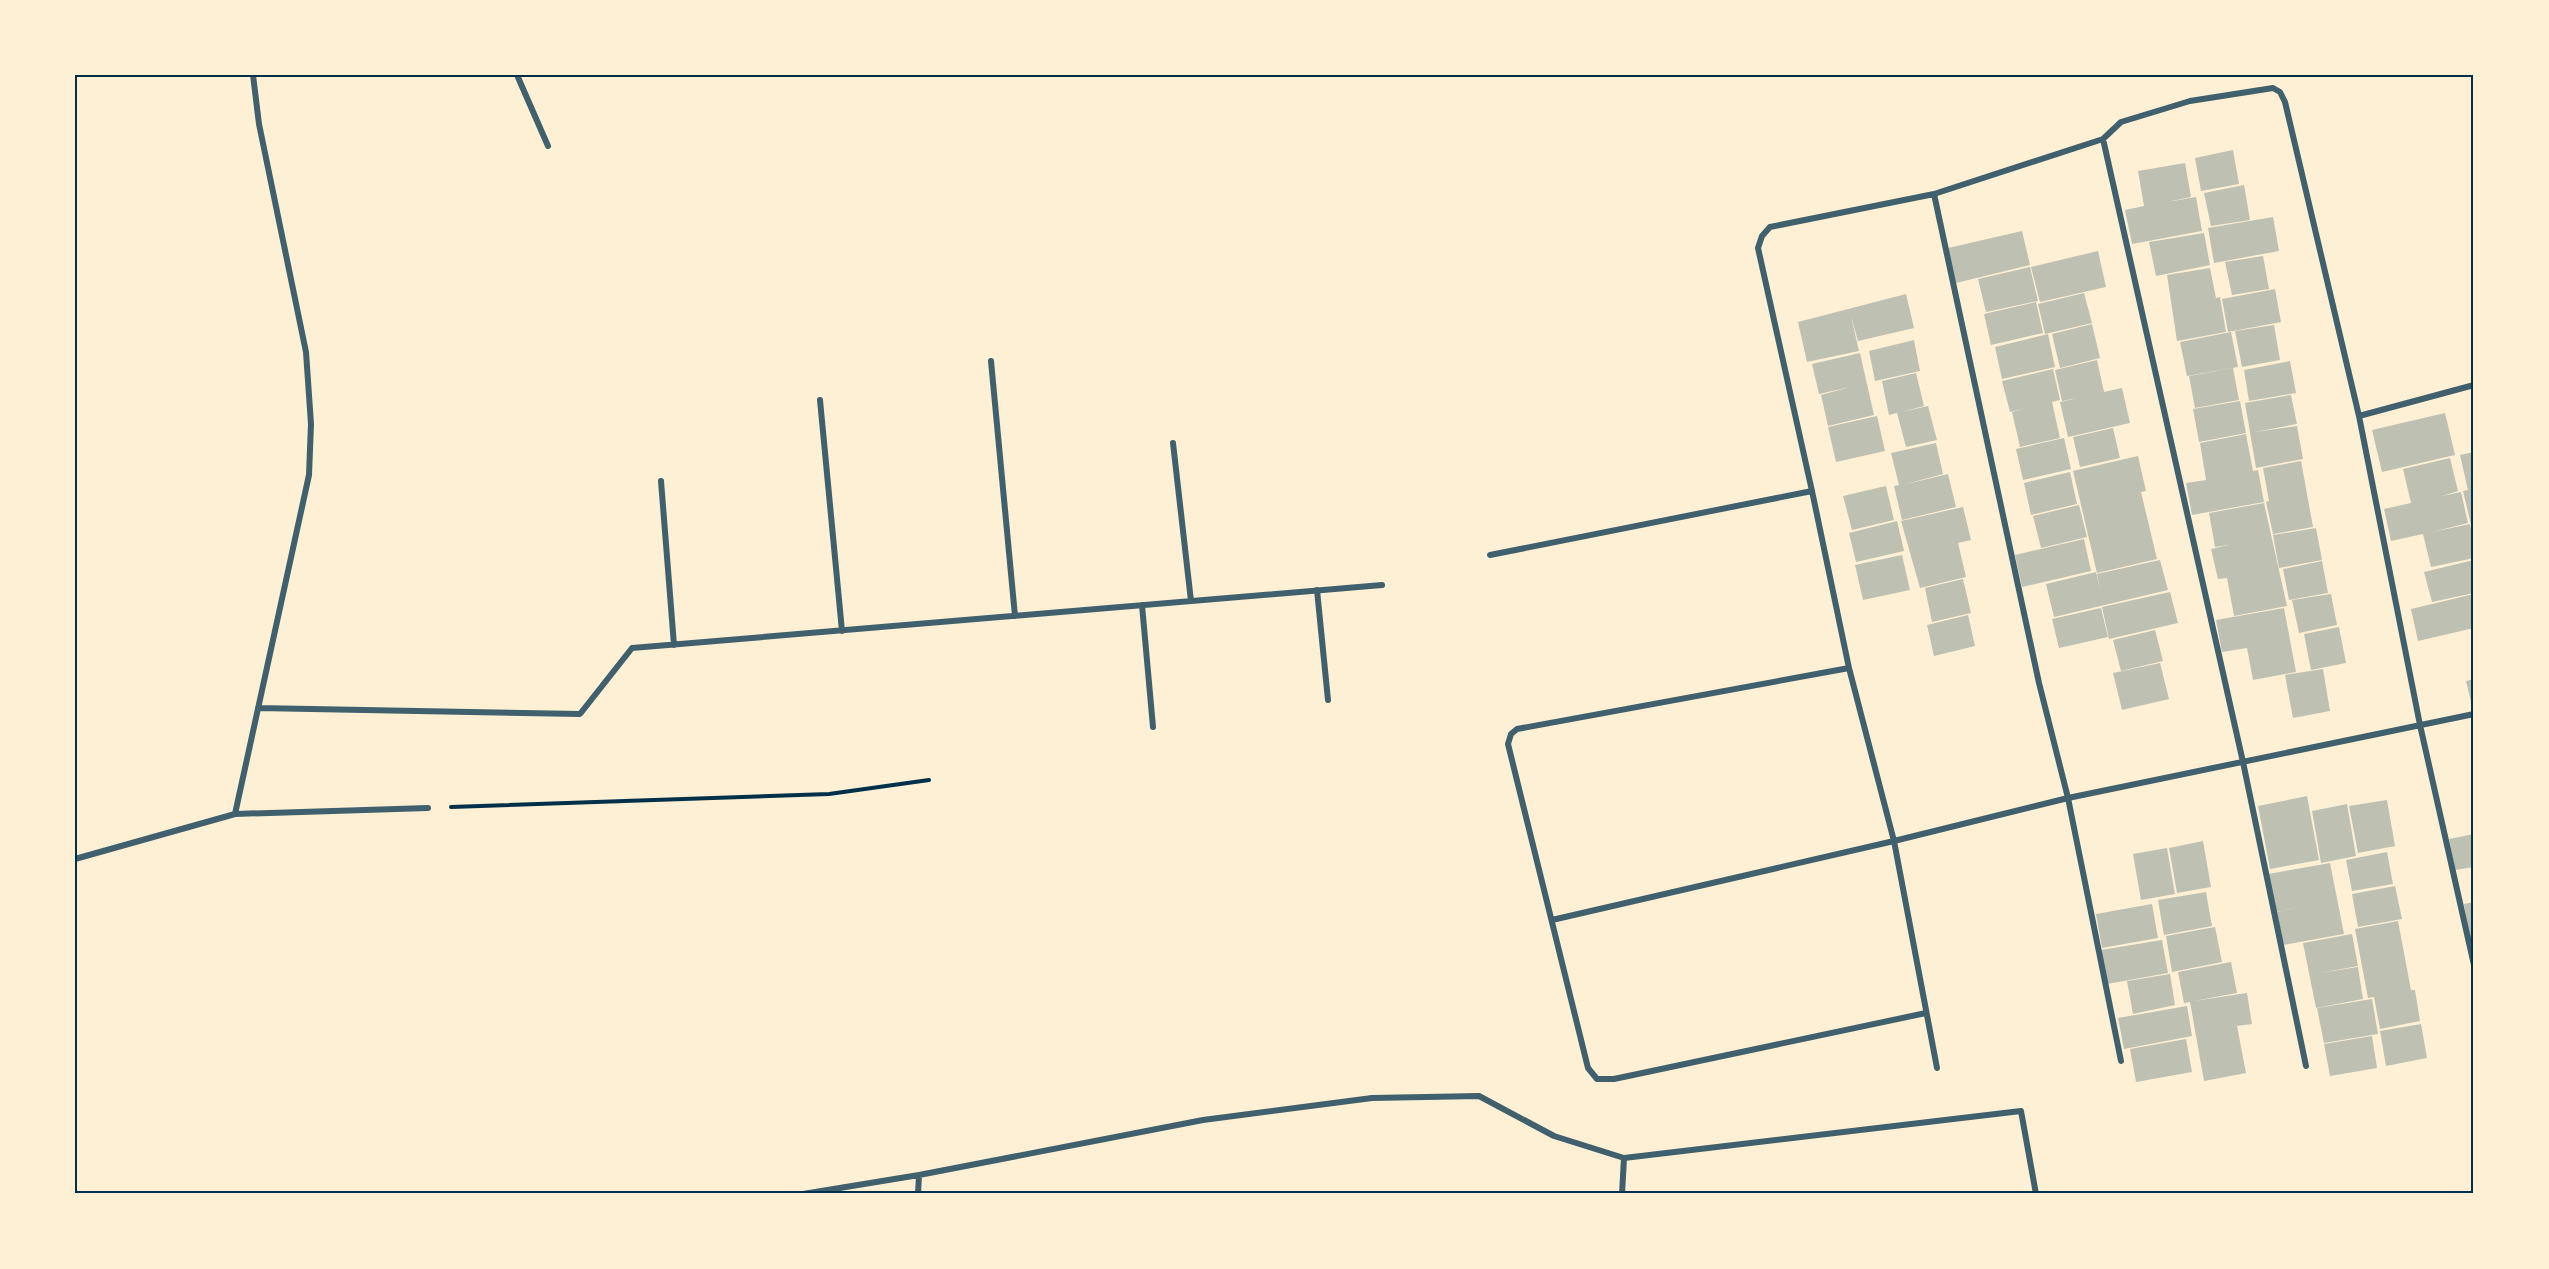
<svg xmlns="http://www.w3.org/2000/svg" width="2549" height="1269" font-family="'Noto Sans',sans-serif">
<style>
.building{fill:#bec0b2}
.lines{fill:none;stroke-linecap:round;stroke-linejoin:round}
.path{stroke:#003049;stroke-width:4}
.minor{stroke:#3f606c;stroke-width:6}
.neatline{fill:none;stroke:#003049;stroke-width:2}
</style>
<rect width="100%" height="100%" fill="#fdf0d5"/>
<path class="building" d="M2233 150 2239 184 2201 191 2195 158Z
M2185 163 2191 197 2167 202 2196 197 2202 231 2132 244 2125 210 2144 206 2138 171Z
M2244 185 2250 220 2211 226 2204 193Z
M2273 217 2279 251 2214 263 2208 228Z
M2022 231 2030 265 1956 283 1948 248Z
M2204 233 2210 265 2156 276 2149 242Z
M2098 251 2106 287 2040 302 2031 267Z
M2263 256 2269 289 2232 295 2225 262Z
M2030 267 2038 301 1986 312 1978 279Z
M2210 268 2216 298 2220 297 2226 332 2177 341 2167 275Z
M2275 289 2281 322 2228 332 2222 299Z
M2084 293 2092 323 2045 334 2038 304Z
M1906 294 1914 328 1858 341 1851 316 1859 351 1807 362 1798 322Z
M2036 302 2043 333 1991 345 1984 314Z
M2092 324 2100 358 2060 368 2052 334Z
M2274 325 2280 360 2242 367 2235 331Z
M2231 332 2238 367 2187 376 2180 342Z
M2048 334 2055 367 2002 379 1995 347Z
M1914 340 1920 371 1875 381 1869 351Z
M1860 353 1874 415 1828 426 1821 395 1850 387 1819 394 1812 364Z
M2097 360 2104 392 2122 388 2130 423 2068 437 2060 402 2078 398 2062 401 2055 370Z
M2290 361 2296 393 2249 401 2244 370Z
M2233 368 2239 400 2195 408 2189 376Z
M2053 369 2060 400 2052 402 2060 438 2020 447 2012 412 2027 408 2010 412 2002 381Z
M1916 373 1924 406 1902 412 1928 406 1937 440 1906 447 1897 413 1889 415 1882 381Z
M2291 395 2297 424 2255 432 2297 426 2303 459 2256 468 2245 403Z
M2240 401 2246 433 2199 442 2193 409Z
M2445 413 2455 455 2382 472 2372 430Z
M1877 416 1885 451 1836 462 1828 427Z
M2113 428 2120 458 2080 467 2073 437Z
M2246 434 2253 471 2258 470 2264 502 2192 515 2186 483 2206 480 2200 443Z
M2064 438 2071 469 2023 480 2016 449Z
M1936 443 1943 474 1902 485 1948 474 1956 507 1902 520 1894 486 1899 485 1891 453Z
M2474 452V524L2471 525 2463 491 2468 490 2460 455Z
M2138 456 2146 491 2141 492 2157 559 2097 573 2073 471Z
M2450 458 2458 491 2442 496 2461 492 2468 523 2432 532 2470 524 2474 543V558L2431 567 2423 534 2391 541 2384 509 2411 503 2403 469Z
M2301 461 2313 527 2273 534 2266 502 2269 501 2263 468Z
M2070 472 2077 504 2031 515 2024 483Z
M1886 486 1894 520 1852 530 1843 496Z
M2264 503 2287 606 2234 616 2227 578 2218 579 2211 549 2229 545 2215 547 2209 513Z
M2079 505 2087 537 2041 548 2033 516Z
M1963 507 1971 540 1958 543 1966 577 1920 588 1901 521Z
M1897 521 1904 551 1856 562 1849 533Z
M2316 528 2322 560 2279 568 2273 535Z
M2084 539 2091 571 2022 587 2015 555Z
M1902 555 1910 590 1863 600 1855 565Z
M2160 560 2168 590 2054 617 2046 584 2096 572 2100 590 2097 574Z
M2474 560V593L2432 602 2424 572Z
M2322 561 2328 593 2289 600 2283 569Z
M1963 579 1971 613 1932 622 1925 588Z
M2170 592 2178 623 2109 639 2102 607Z
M2331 594 2337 625 2299 633 2292 600Z
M2474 594V628L2418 641 2411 609Z
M2101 608 2108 637 2059 648 2052 619Z
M2284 608 2296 672 2253 680 2247 648 2222 652 2216 620Z
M1968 615 1975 646 1934 656 1927 625Z
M2339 627 2346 663 2311 670 2304 634Z
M2155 630 2163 661 2121 671 2113 640Z
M2160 663 2169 699 2122 710 2113 673Z
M2323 669 2330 711 2293 718 2285 675Z
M2474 679V706H2472L2466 681Z
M2307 796 2319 860 2270 869 2258 806Z
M2387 800 2395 846 2358 853 2349 806Z
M2347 804 2356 856 2321 863 2312 811Z
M2474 834V867L2455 870 2449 839Z
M2203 841 2211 887 2177 893 2169 848Z
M2167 848 2175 894 2141 900 2133 854Z
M2387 852 2393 884 2352 891 2346 860Z
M2330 863 2344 934 2283 945 2277 912 2299 907 2276 912 2268 874Z
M2395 886 2402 919 2358 927 2352 894Z
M2206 892 2212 926 2164 935 2158 900Z
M2474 902V938L2470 939 2464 904Z
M2152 904 2158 938 2102 948 2096 914Z
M2398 921 2411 990H2415L2420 1021 2380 1029 2374 997 2368 998 2355 929Z
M2215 927 2222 962 2172 972 2166 936Z
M2352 934 2358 966 2320 973 2358 967 2363 999 2316 1008 2303 943Z
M2162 940 2168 973 2107 984 2101 950Z
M2231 962 2237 993 2194 1001 2247 993 2252 1024 2237 1026 2246 1073 2204 1081 2190 1002 2184 1003 2178 972Z
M2170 974 2175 1005 2133 1014 2127 981Z
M2372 999 2378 1034 2324 1043 2317 1008Z
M2187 1006 2192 1036 2124 1049 2118 1018Z
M2421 1024 2427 1058 2386 1066 2380 1031Z
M2372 1036 2377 1068 2330 1076 2324 1044Z
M2186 1039 2192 1072 2136 1082 2130 1049Z"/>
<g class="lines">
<path class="path" d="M451 807 829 794 929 780"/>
<path class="minor" d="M517 75 548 146
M2103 139 2243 762 2306 1066
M1934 194 2039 683 2068 798 2121 1061
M991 361 1015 616
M820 400 842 631
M2359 416 2474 385
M1173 443 1191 601
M661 481 674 645
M1490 555 1812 491
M1317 590 1328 700
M1142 605 1153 727
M1849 668 1812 491 1758 248 1762 236 1770 227 1934 194 2103 139 2121 122 2190 101 2273 88 2280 92 2285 102 2359 416 2420 725 2474 965
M258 708 580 714 632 648 1382 585
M235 814 309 475 311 424 306 352 259 124 253 75
M75 859 235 814 428 808
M1552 920 1894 841 1849 668 1517 729 1511 734 1508 744 1588 1068 1597 1079H1614L1926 1013
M1937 1068 1894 841 2068 798 2474 714
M803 1194 919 1175 1203 1120 1372 1098 1479 1096 1554 1136 1624 1158 2021 1111 2036 1194
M918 1194 919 1175
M1622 1194 1624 1158"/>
</g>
<rect width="2549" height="1269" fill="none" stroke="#fdf0d5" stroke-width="153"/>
<rect x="76" y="76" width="2396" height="1116" class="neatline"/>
</svg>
